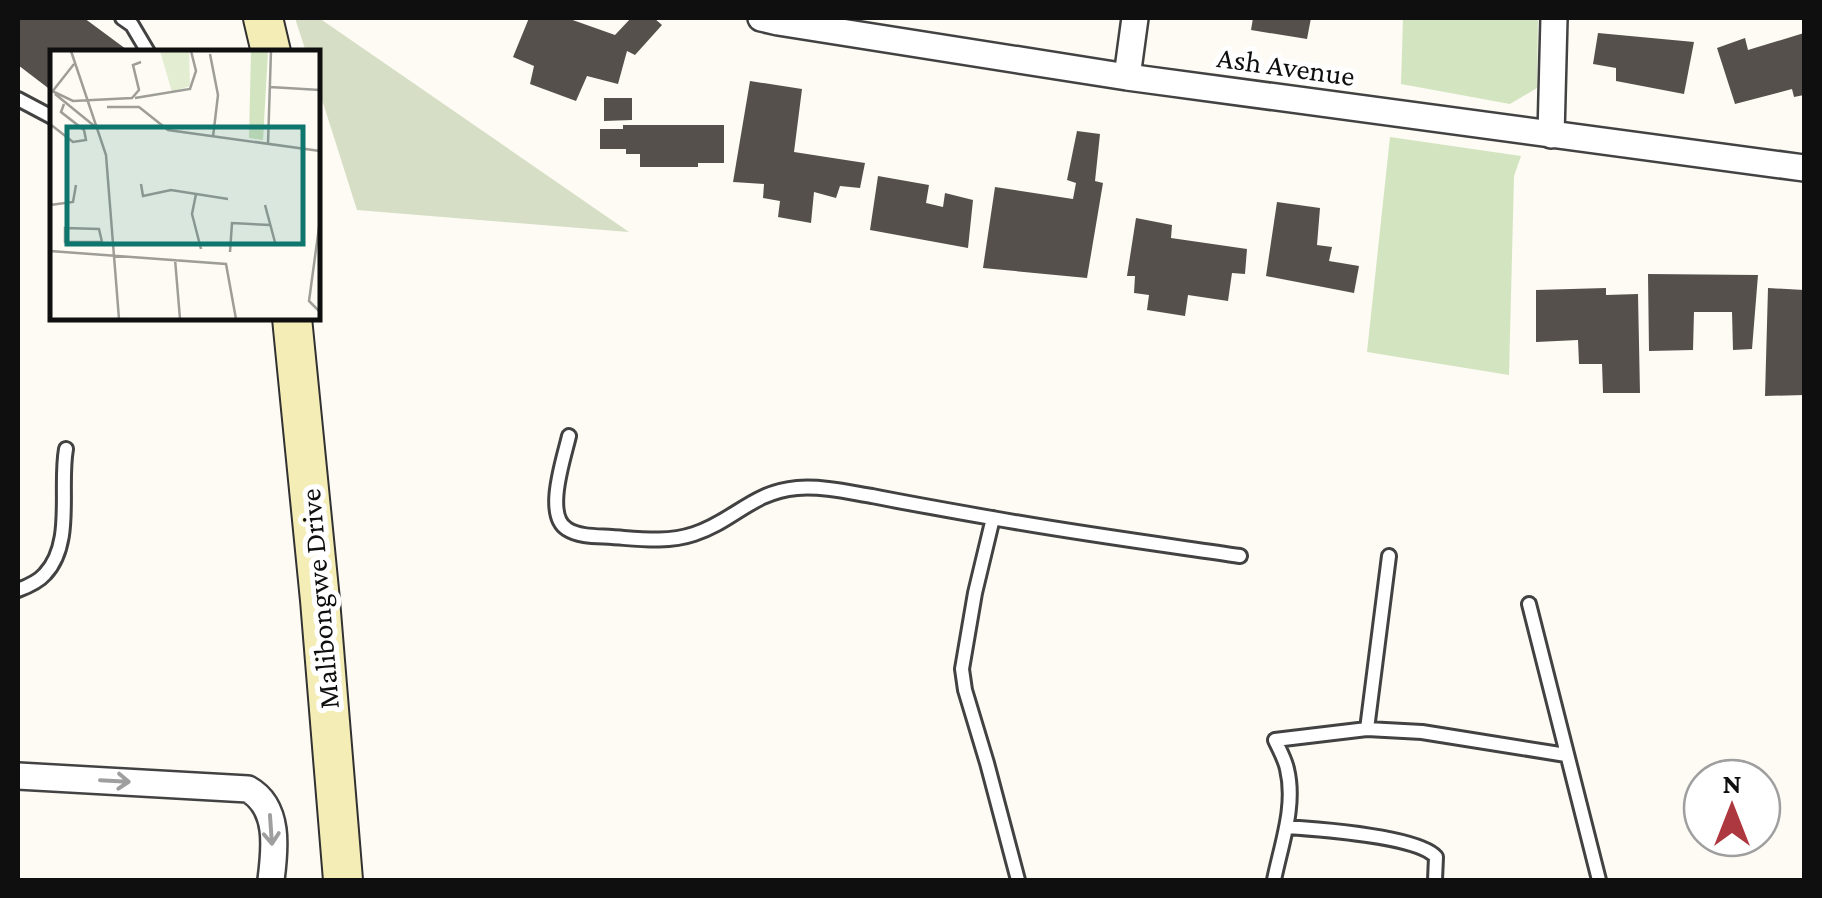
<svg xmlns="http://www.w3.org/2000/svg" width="1822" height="898" font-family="'Crimson Pro',serif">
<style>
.green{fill:#d3e4c0}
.cemetery{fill:#d6dec5}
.building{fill:#56504d}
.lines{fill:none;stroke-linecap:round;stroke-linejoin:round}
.lane-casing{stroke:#424242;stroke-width:18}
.street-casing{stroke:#424242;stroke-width:30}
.secondary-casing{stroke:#313131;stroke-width:42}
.lane{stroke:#fff;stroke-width:12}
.street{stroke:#fff;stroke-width:25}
.secondary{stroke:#f5edb6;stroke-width:38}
.oneway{stroke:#9f9f9f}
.labels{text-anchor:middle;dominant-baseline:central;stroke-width:10;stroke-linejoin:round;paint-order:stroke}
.street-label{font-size:30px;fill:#0f0f0f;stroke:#fff}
.inset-road{fill:none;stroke:#9e9d98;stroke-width:2.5}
.view{fill:#0f766e;fill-opacity:0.15;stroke:#0f766e;stroke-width:5}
.inset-edge{fill:none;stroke:#0f0f0f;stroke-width:5}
</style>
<rect width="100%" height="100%" fill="#fdfbf3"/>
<path class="green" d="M1403 18H1538L1537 88 1510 104 1401 84Z
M1390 137 1521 156 1514 176 1509 375 1367 352Z"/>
<path class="cemetery" d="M295 18H319L629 232 357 210 318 87V52H306Z"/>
<path class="building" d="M18 18H84L130 52H52V91L18 65Z
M529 18H567L615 35 631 18H654L662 25 635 55 627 51 618 84 587 76 576 101 530 84 534 66 513 57Z
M1253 18H1311L1307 39 1251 30Z
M1598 33 1694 42 1684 94 1616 81V68L1593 64Z
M1804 33V95L1794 97 1792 89 1735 104 1717 48 1745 38 1748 50Z
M750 81 802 89 794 152 865 163 860 188 840 186 836 198 814 192 811 223 778 217 780 201 763 198 764 184 733 182Z
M604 98H632V120L604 121Z
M623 125H724V163H698V167H640V154H626V149H600V129H623Z
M1077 131 1100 134 1095 181 1103 183 1087 278 983 268 995 187 1073 199 1076 183 1067 180Z
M878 176 929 185 926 203 943 207 945 193 973 200 968 248 870 230Z
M1277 202 1320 208 1317 245 1332 247 1329 261 1359 266 1354 293 1266 276Z
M1136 218 1172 225 1171 238 1247 249 1245 274 1232 273 1228 301 1188 295 1185 316 1147 310 1149 295 1134 293 1135 276H1127Z
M1648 274 1758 275 1752 349 1733 350 1732 312H1694L1693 350 1649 351Z
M1606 288V295L1638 294 1640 393H1603L1602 364H1579L1578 340 1536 342V290Z
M1768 288 1804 290V395L1765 396Z"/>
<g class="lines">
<defs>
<path id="lane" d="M122 18 132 25 148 52
M18 99 52 117
M569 436C564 458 544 515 567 529 579 537 598 536 612 537 640 539 667 543 694 534 734 521 752 492 797 488 822 486 848 492 872 496 912 504 952 511 992 518 1075 533 1158 544 1240 556
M993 518 975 593 962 669 965 690 987 763 1018 880
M18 590C26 587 39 581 45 574 74 543 59 488 66 449
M1529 604 1599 880
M1367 729 1389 556
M1286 827C1316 829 1418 836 1436 857L1435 880
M1274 880C1281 845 1296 806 1287 769 1285 759 1279 749 1275 740L1367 729 1422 732 1566 755"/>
<path id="street" d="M761 18 778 22 1127 77 1804 168
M1127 77 1135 18
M1551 135 1554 18
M18 776 248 789C280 807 275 849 271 880"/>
<path id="secondary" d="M263 18 271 52
M292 318 320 600 343 880"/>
</defs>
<use href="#lane" class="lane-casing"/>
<use href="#street" class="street-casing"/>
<use href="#secondary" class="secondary-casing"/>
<use href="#lane" class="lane"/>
<use href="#street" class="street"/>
<use href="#secondary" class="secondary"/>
</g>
<defs><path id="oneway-shaft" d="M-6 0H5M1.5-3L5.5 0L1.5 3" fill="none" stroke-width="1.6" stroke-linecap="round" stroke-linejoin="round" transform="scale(2.5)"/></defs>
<g class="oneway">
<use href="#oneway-shaft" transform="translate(115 781) rotate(3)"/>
<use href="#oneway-shaft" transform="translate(271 830) rotate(86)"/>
</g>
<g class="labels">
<g class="street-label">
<text transform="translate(1286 66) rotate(8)">Ash Avenue</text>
<text transform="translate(319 599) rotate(-95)">Malibongwe Drive</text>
</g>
</g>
<g transform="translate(50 50)">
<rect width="270" height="270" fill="#fdfbf3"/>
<path d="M201 1H218L213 90 199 88Z" fill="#d3e4c0"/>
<path d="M110 1H139L140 36 122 42Z" fill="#e3edd1"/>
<path class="inset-road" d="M21 1 56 105 69 269M160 4 168 45 163 87M220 37 270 40M0 40 23 51 82 48 89 40 83 15 91 12M2 42 24 14M5 44 48 79M85 48 140 39 146 21 141 1M57 57H89L118 80 270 101M0 74 23 92 36 90 34 80 11 62 14 54M218 94 221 1M91 134 93 146 121 140 178 149M146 144 142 164 151 199M0 155 23 152 26 135M215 155 226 196M270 170 259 251 270 262M15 178 49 179 52 192H15ZM0 201 176 214 186 269M180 202 182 173 220 175M125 209 130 269"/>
<path class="view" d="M17 77H253V194H17Z"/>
<rect width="270" height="270" class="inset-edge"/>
</g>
<rect width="1822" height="898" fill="none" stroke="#0f0f0f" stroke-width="40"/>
<g transform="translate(1732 808)"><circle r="48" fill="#ffffff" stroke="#9f9f9f" stroke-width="2.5"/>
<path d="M0-8L18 38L0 25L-18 38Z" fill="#ae383f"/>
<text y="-15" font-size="28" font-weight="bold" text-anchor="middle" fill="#0f0f0f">N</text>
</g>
</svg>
